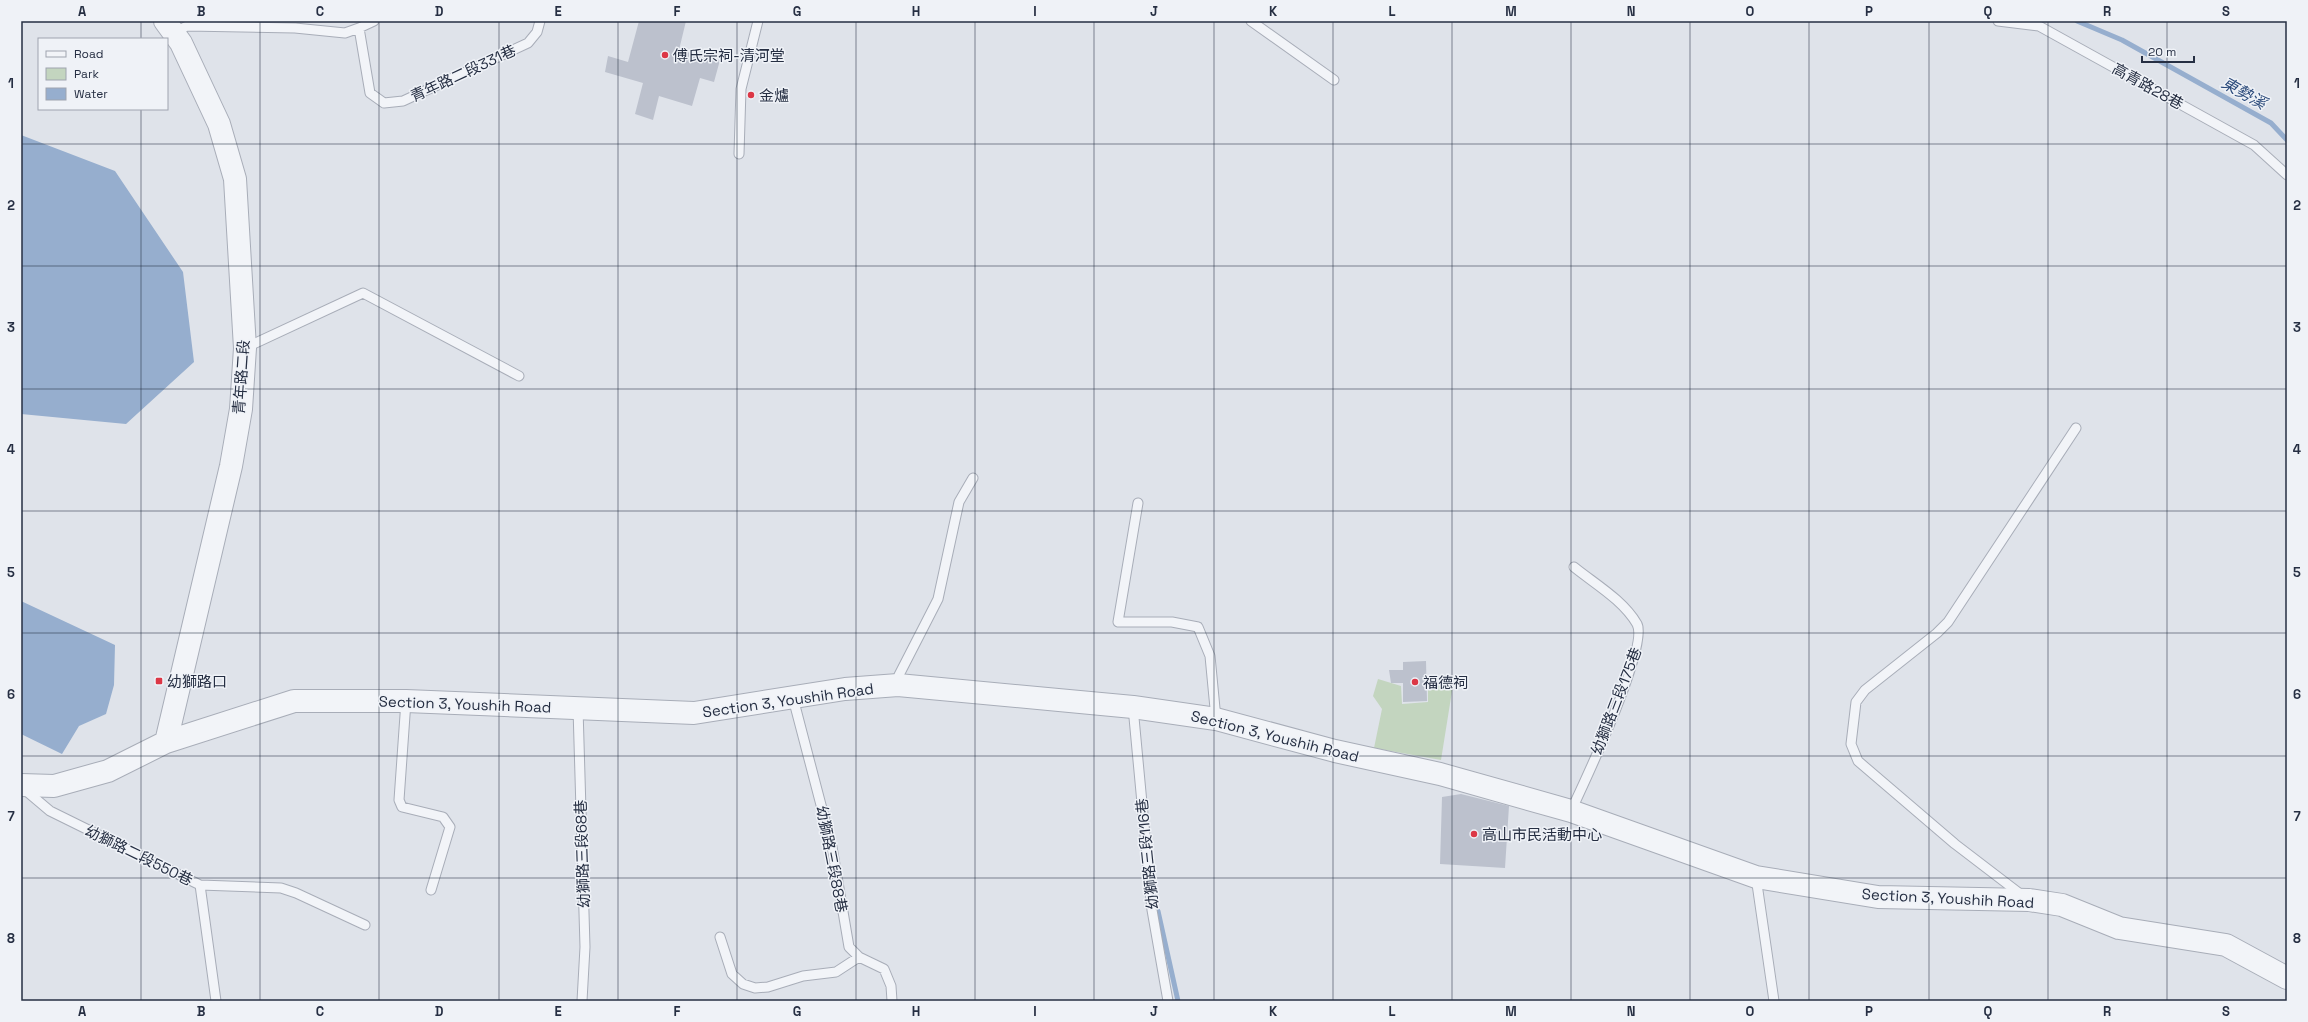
<svg xmlns="http://www.w3.org/2000/svg" width="2308" height="1022" font-family="'Space Grotesk','Noto Sans TC',sans-serif">
<style>
.green{fill:#c3d5bf}
.water{fill:#96aece}
.lines{fill:none;stroke-linecap:round;stroke-linejoin:round}
.stream{stroke:#96aece;stroke-width:5}
.building{fill:#bcc1cd}
.service-casing{stroke:#a8adb8;stroke-width:11}
.tertiary-casing{stroke:#a8adb8;stroke-width:24}
.service{stroke:#f2f4f8;stroke-width:9}
.tertiary{stroke:#f2f4f8;stroke-width:22}
.grid{fill:none;stroke:#262f43;stroke-width:1;stroke-opacity:0.55}
.poi-dot{fill:#dc3746;stroke:#eff2f7;stroke-width:1.5}
.labels{text-anchor:middle;dominant-baseline:central;stroke-width:3;stroke-linejoin:round;paint-order:stroke}
.poi-label{font-size:15px;fill:#262f43;stroke:#eff2f7;text-anchor:start}
.street-label{font-size:15px;fill:#262f43;stroke:#eff2f7}
.water-label{font-size:16px;font-style:italic;fill:#2c4b7b;stroke:#eff2f7}
.neatline{fill:none;stroke:#262f43;stroke-width:1.5}
.grid-label{font-size:13px;text-anchor:middle;font-weight:bold;fill:#262f43}
</style>
<rect width="100%" height="100%" fill="#dfe3ea"/>
<path class="green" d="M1378 679 1401 686 1402 704 1428 702V679L1453 685 1441 760 1374 748 1382 709 1373 696Z"/>
<path class="water" d="M21 135 115 171 183 272 194 362 126 424 21 414Z
M21 601 115 645 114 685 106 714 79 726 62 754 21 734Z"/>
<g class="lines">
<path class="stream" d="M2077 21 2122 40 2271 123 2287 140
M1158 911 1178 1001"/>
</g>
<path class="building" d="M639 21H686L679 50 720 60 714 82 700 78 692 106 659 96 653 120 635 114 643 83 605 72 608 56 628 62Z
M1426 661 1427 701 1403 702V683H1391L1389 670H1403V662Z
M1461 794 1509 806 1505 868 1440 864 1442 797Z"/>
<g class="lines">
<defs>
<path id="service" d="M1251 21 1334 80
M1998 21 2039 26 2254 145 2287 175
M359 28 374 21
M173 33 187 26 295 28 345 33 359 28 370 93 384 103 403 101 528 43 537 32 540 21
M739 154 741 89 758 21
M245 348 363 293 519 376
M1138 503 1118 622H1172L1198 627 1210 656 1216 719
M898 685 899 675 938 599 959 502 973 478
M793 698 832 847 849 947 859 957 884 969 891 986 892 1001
M406 701 399 800 402 807 443 817 450 827 431 890
M1133 707 1152 910 1168 1001
M578 708 585 947 582 1001
M24 789 50 811 200 885 216 1001
M1571 811C1584 783 1649 646 1637 624 1623 600 1595 584 1574 567
M1756 877 1774 1001
M200 885 281 888 296 893 365 925
M2023 896 1955 844 1858 761 1851 744 1856 702 1865 690 1937 633 1948 622 2076 428
M720 937 732 974 743 984 755 988 768 987 803 976 836 972 859 957"/>
<path id="tertiary" d="M165 21 181 43 219 124 235 179 245 348 241 409 231 466 166 742
M21 785 54 786 108 771 166 742 294 701H406L694 713 845 689 898 685 1133 707 1216 719 1335 751 1440 774 1571 811 1756 877 1878 897 2029 900 2062 905 2119 928 2226 945 2287 978"/>
</defs>
<use href="#service" class="service-casing"/>
<use href="#tertiary" class="tertiary-casing"/>
<use href="#service" class="service"/>
<use href="#tertiary" class="tertiary"/>
</g>
<path class="grid" d="M141 21V39M260 21V1001M379 21V1001M499 21V1001M618 21V1001M737 21V1001M856 21V1001M975 21V1001M1094 21V1001M1214 21V1001M1333 21V1001M1452 21V1001M1571 21V1001M1690 21V1001M1809 21V1001M1929 21V1001M2048 21V1001M2167 21V1001M141 109V1001M21 144H2287M21 266H2287M21 389H2287M21 511H2287M21 633H2287M21 756H2287M21 878H2287"/>
<g class="poi-dot">
<circle cx="665" cy="55" r="4"/>
<circle cx="751" cy="95" r="4"/>
<rect x="155" y="677" width="8" height="8" rx="2"/>
<circle cx="1415" cy="682" r="4"/>
<circle cx="1474" cy="834" r="4"/>
</g>
<g class="labels">
<g class="poi-label">
<text x="673" y="55">傅氏宗祠-清河堂</text>
<text x="759" y="95">金爐</text>
<text x="167" y="681">幼獅路口</text>
<text x="1423" y="682">福德祠</text>
<text x="1482" y="834">高山市民活動中心</text>
</g>
<g class="street-label">
<text transform="translate(463 73) rotate(-25)">青年路二段331巷</text>
<text transform="translate(2148 86) rotate(29)">高青路28巷</text>
<text transform="translate(241 377) rotate(-86)">青年路二段</text>
<text transform="translate(788 700) rotate(-8)">Section 3, Youshih Road</text>
<text transform="translate(1616 701) rotate(-69)">幼獅路三段175巷</text>
<text transform="translate(465 704) rotate(2)">Section 3, Youshih Road</text>
<text transform="translate(1275 736) rotate(14)">Section 3, Youshih Road</text>
<text transform="translate(582 854) rotate(-92)">幼獅路三段68巷</text>
<text transform="translate(1147 854) rotate(-96)">幼獅路三段116巷</text>
<text transform="translate(139 855) rotate(26)">幼獅路二段550巷</text>
<text transform="translate(832 859) rotate(79)">幼獅路三段88巷</text>
<text transform="translate(1948 898) rotate(3)">Section 3, Youshih Road</text>
</g>
<g class="water-label">
<text transform="translate(2244 93) rotate(29)">東勢溪</text>
</g>
</g>
<rect width="2308" height="1022" fill="none" stroke="#eff2f7" stroke-width="44"/>
<rect x="38" y="38" width="130" height="72" fill="#eff2f7" stroke="#9fa4af"/>
<rect x="46" y="51" width="20" height="6" fill="#f2f4f8" stroke="#9fa4af"/>
<text x="74" y="58" font-size="12" fill="#262f43">Road</text>
<rect x="46" y="68" width="20" height="12" fill="#c3d5bf" stroke="#9fa4af"/>
<text x="74" y="78" font-size="12" fill="#262f43">Park</text>
<rect x="46" y="88" width="20" height="12" fill="#96aece" stroke="#9fa4af"/>
<text x="74" y="98" font-size="12" fill="#262f43">Water</text>
<path d="M2142 56v6h52v-6" fill="none" stroke="#262f43" stroke-width="2"/>
<text x="2148" y="56" font-size="12" fill="#262f43" stroke="#eff2f7" stroke-width="3" paint-order="stroke">20 m</text>
<rect x="22" y="22" width="2264" height="978" class="neatline"/>
<g class="grid-label">
<text x="82" y="16">A</text>
<text x="201" y="16">B</text>
<text x="320" y="16">C</text>
<text x="439" y="16">D</text>
<text x="558" y="16">E</text>
<text x="677" y="16">F</text>
<text x="797" y="16">G</text>
<text x="916" y="16">H</text>
<text x="1035" y="16">I</text>
<text x="1154" y="16">J</text>
<text x="1273" y="16">K</text>
<text x="1392" y="16">L</text>
<text x="1511" y="16">M</text>
<text x="1631" y="16">N</text>
<text x="1750" y="16">O</text>
<text x="1869" y="16">P</text>
<text x="1988" y="16">Q</text>
<text x="2107" y="16">R</text>
<text x="2226" y="16">S</text>
<text x="11" y="88">1</text>
<text x="2297" y="88">1</text>
<text x="11" y="210">2</text>
<text x="2297" y="210">2</text>
<text x="11" y="332">3</text>
<text x="2297" y="332">3</text>
<text x="11" y="454">4</text>
<text x="2297" y="454">4</text>
<text x="11" y="577">5</text>
<text x="2297" y="577">5</text>
<text x="11" y="699">6</text>
<text x="2297" y="699">6</text>
<text x="11" y="821">7</text>
<text x="2297" y="821">7</text>
<text x="11" y="943">8</text>
<text x="2297" y="943">8</text>
<text x="82" y="1016">A</text>
<text x="201" y="1016">B</text>
<text x="320" y="1016">C</text>
<text x="439" y="1016">D</text>
<text x="558" y="1016">E</text>
<text x="677" y="1016">F</text>
<text x="797" y="1016">G</text>
<text x="916" y="1016">H</text>
<text x="1035" y="1016">I</text>
<text x="1154" y="1016">J</text>
<text x="1273" y="1016">K</text>
<text x="1392" y="1016">L</text>
<text x="1511" y="1016">M</text>
<text x="1631" y="1016">N</text>
<text x="1750" y="1016">O</text>
<text x="1869" y="1016">P</text>
<text x="1988" y="1016">Q</text>
<text x="2107" y="1016">R</text>
<text x="2226" y="1016">S</text>
</g>
</svg>
